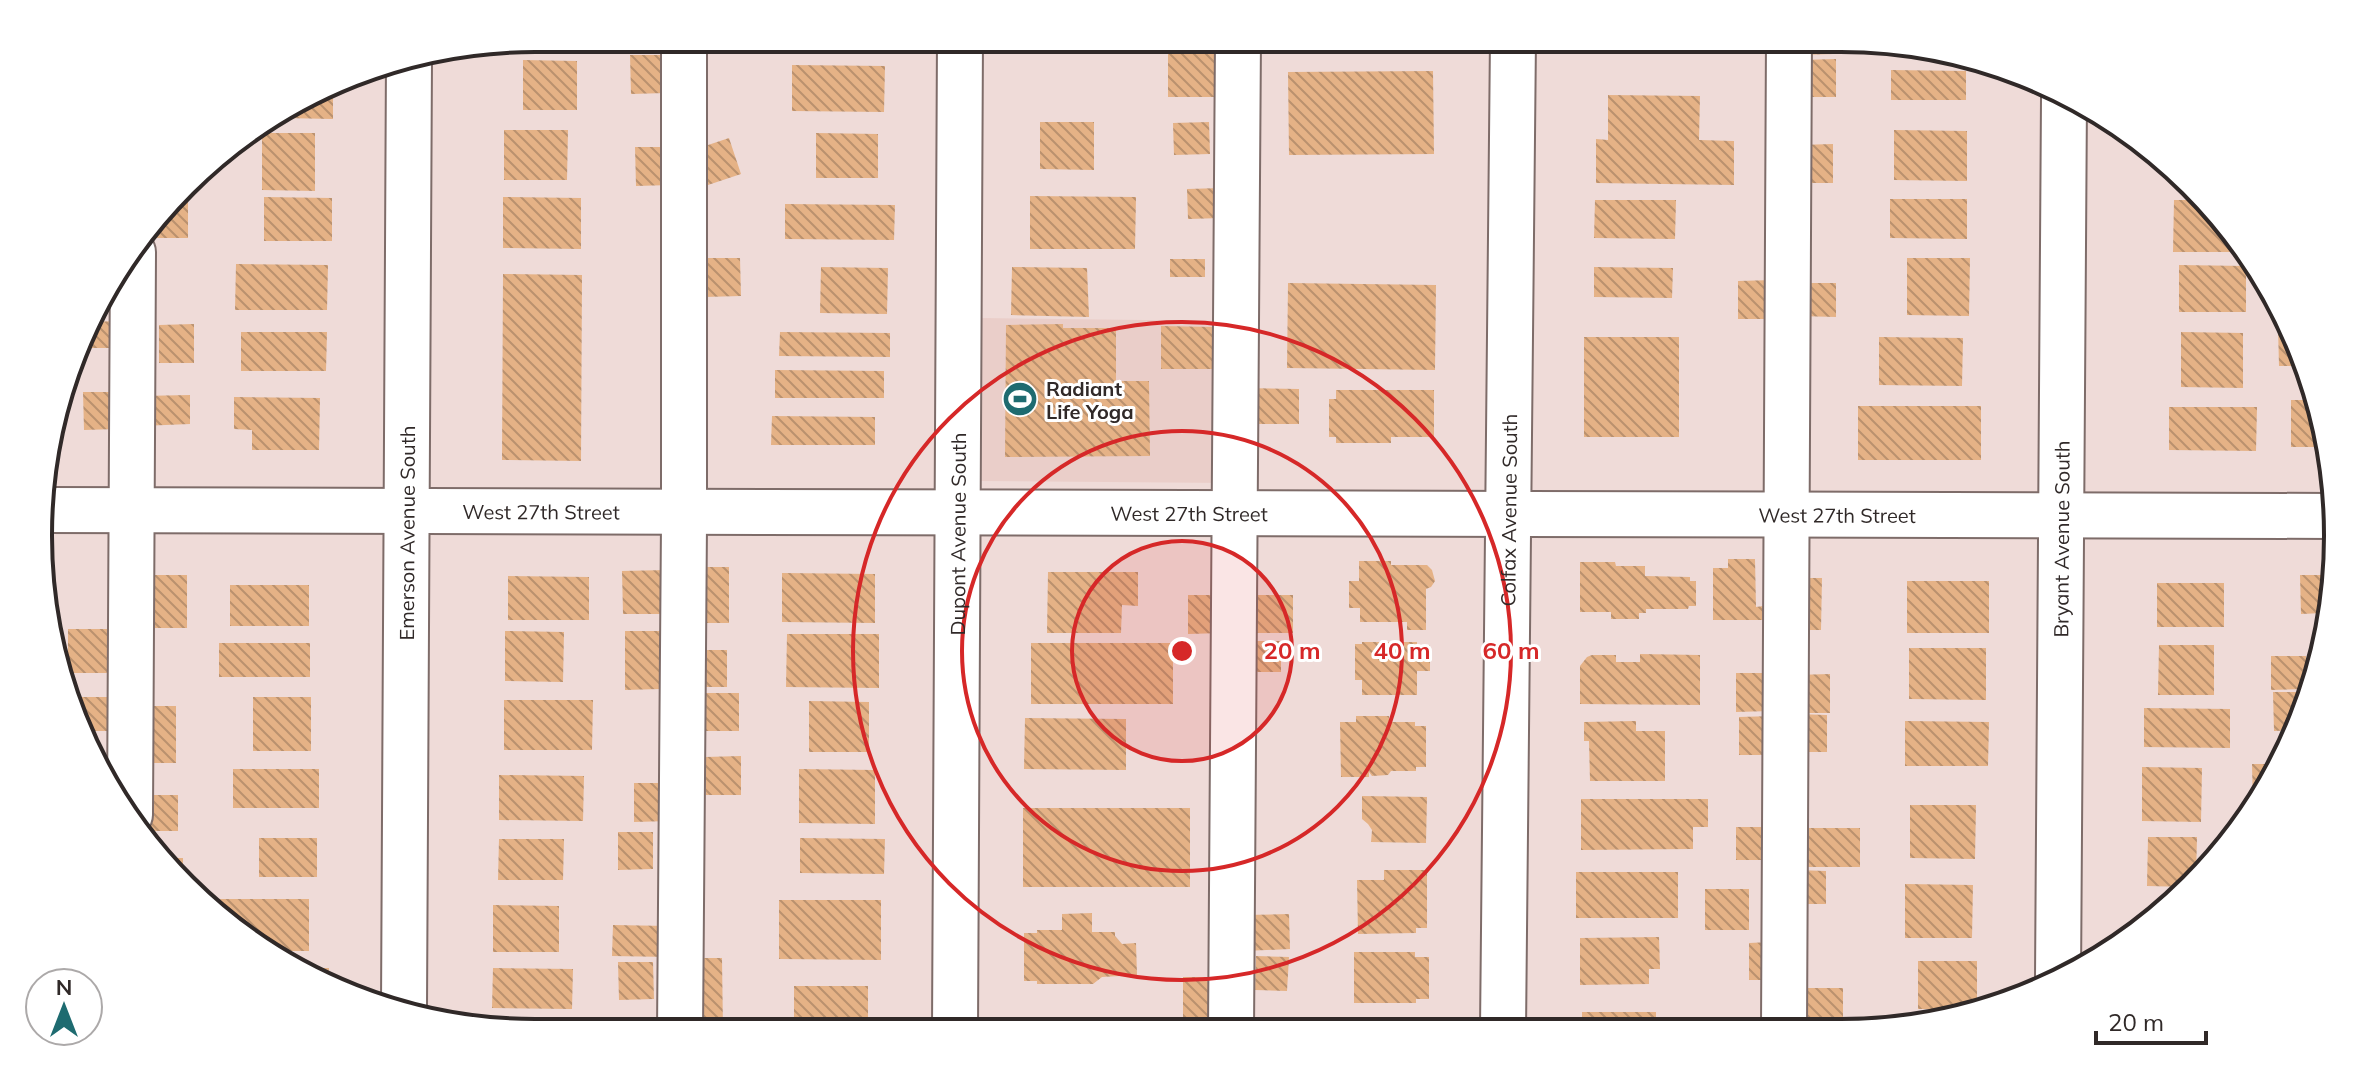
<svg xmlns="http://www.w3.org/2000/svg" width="2376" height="1071" font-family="Mulish,sans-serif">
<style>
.built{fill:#eacec9}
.building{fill:url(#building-back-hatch)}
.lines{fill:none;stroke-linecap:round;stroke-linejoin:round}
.minor-casing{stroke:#7e6c69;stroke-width:48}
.minor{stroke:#fff;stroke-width:44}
.ring{fill:none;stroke:#d62828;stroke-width:4}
.labels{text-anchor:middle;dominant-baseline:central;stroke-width:6;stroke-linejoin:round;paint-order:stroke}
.poi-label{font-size:20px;font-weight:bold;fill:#302928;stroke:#fff;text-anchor:start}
.street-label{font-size:20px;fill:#302928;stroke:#fff}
.rim{fill:none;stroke:#302928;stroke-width:4}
.centre{fill:#d62828;stroke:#fff;stroke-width:4}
.ring-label{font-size:24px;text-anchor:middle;font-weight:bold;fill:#d62828;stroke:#fff;stroke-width:6;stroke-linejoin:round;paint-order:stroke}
</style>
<defs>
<pattern id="building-back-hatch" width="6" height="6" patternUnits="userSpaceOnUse" patternTransform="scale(2)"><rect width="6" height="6" fill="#e5b286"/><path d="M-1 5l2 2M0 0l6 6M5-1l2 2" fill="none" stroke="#ba916e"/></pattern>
</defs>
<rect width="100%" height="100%" fill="#efdbd8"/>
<path class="built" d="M980 318 1231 321 1229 483 979 481Z"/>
<path class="building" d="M797 38H894V42L797 41Z
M1049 38H1123V50L1049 49Z
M1248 38H1283V48L1248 50Z
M1798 38H1833V54L1798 55Z
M1168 52H1221L1222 97H1168Z
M630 55H665L666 93 631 94Z
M1836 59V97H1801V60Z
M523 60 577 61V110H523Z
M792 65 885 66 884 112 792 111Z
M1891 70 1966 71V100H1891Z
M1433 71 1434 154 1289 155 1288 72Z
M333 89V119L282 118 310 102Z
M1608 95 1700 96 1699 140 1734 141V185L1596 183V139L1608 140Z
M1040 122H1094V170L1040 169Z
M1209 122 1210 154 1174 155 1173 123Z
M504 130H568L567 180H504Z
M1894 130 1967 131V181L1894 180Z
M262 133H315V191L262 190Z
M816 133 878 134V178H816Z
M729 138 741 174 708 185 696 149Z
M1833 144V183H1798V145Z
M635 147H670L671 185 636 186Z
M1221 188 1222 218 1188 219 1187 189Z
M1030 196 1136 197 1135 249H1030Z
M264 197 332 198V241H264Z
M503 197 581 198V249L503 248Z
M176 199H188V238H153V228Z
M1890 199H1967V239L1890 238Z
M1595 200H1676L1675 239 1594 238Z
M2174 200H2203L2238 252H2173Z
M785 204 895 205 894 240 785 239Z
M705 258H740L741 296 705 297Z
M1907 258H1970L1969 316 1907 315Z
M1170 259H1205V277H1170Z
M236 264 328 265 327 310H235Z
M2179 265 2246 266V312H2179Z
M821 267 888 268 887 314 820 313Z
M1012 267 1087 268 1089 317 1011 315Z
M1594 267 1673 268 1672 298 1594 297Z
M503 274 582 275 581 461 502 460Z
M1773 280V319H1738V281Z
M1288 283 1436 285 1435 370 1287 368Z
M1797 283H1836V317L1797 316Z
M116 321V348H82L92 322Z
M194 324V363H159V325Z
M1063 324V328H1116V381H1149L1150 456 1005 457 1006 325Z
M1161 326 1213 327V369H1161Z
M2278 327H2288L2300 345 2304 366H2279Z
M241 332H327L326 371H241Z
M780 332 890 333V357L779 356Z
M2181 332 2243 333V388L2181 387Z
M1584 337H1679V437H1584Z
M1879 337 1963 338 1962 386 1879 385Z
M775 370 884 371V398H775Z
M1241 388 1299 389V424H1241Z
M1336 390H1434V437H1391V443H1336V437H1329V399H1336Z
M83 392H118V429L84 430Z
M190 395V424L141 426 140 396Z
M234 397 320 398 319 450H252V430L234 429Z
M2291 400H2311L2320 447H2291Z
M1858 406H1981V460H1858Z
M2169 407H2257L2256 451 2169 450Z
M772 416 875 417V445H771Z
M1728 559H1755L1756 607 1763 606V620H1713V568H1728Z
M1359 561H1391V565H1427L1432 570 1435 581 1431 587 1426 589V630H1407V622H1360V608H1349V581H1359Z
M1580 562H1615L1616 566H1645V576L1690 577V581H1696V606H1689L1688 609H1646V613H1639V619H1611V612H1580Z
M688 567H729V623H688Z
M667 570 668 614H623L622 571Z
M1048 572H1138V606L1122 605 1121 633H1047Z
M782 573 875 574V623L782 622Z
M150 575H187V628H150Z
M2300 575H2329L2323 613 2301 614Z
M508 576 589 577V620H508Z
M1794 578H1822L1821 630H1795Z
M1907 581H1989V633H1907Z
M2157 583H2224V627H2157Z
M230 585H309V626H230Z
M1188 595H1223V633L1188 634Z
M1244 595H1293V633H1244Z
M68 629H116V673H68Z
M505 631 564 632 563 682 505 681Z
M625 631H660L661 689 625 690Z
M787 634H879V688L786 687Z
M1247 641H1281V672H1246Z
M1362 642H1417V645H1430V671H1417V695H1362V680H1355V644H1362Z
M219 643H310V677H219Z
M1031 643H1173V704H1031Z
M2159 645H2214V695H2158Z
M1909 648H1986V700L1909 699Z
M706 650H727V687H705Z
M1640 654 1700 655V705L1580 704V666L1587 657 1592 655H1616V662H1640Z
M2271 656H2306V689L2271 690Z
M1736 673H1771V711L1736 712Z
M1830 674V713H1795V675Z
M2273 692H2307L2297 730 2274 731Z
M704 693H739V731H704Z
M75 697H111V731H86Z
M253 697H311V751H253Z
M504 700H593L592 750H504Z
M809 701 869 702V752H809Z
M146 706H176V763H146Z
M2144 708 2230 709V748L2144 747Z
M1796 714 1827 715V752H1796Z
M1356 716H1389V722H1415V726H1426V767H1416V771H1391L1388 775 1372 776 1369 772V777H1341L1340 722H1356Z
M1774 716V755H1739V717Z
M1025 718 1126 719V770L1024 769Z
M1636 721V731H1665V781H1590L1589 741H1584V722Z
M1905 721 1989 722 1988 766H1905Z
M741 756V795H706L705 757Z
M2252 764H2278L2253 808Z
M2142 767 2202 768 2201 822 2142 821Z
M233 769H319V808H233Z
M799 769 875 770V824L799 823Z
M499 775 584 776 583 821 499 820Z
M634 783H669L670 821 634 822Z
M144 795H178V831H144Z
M1362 796 1427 797 1426 843 1371 842 1372 830 1368 824 1362 819Z
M1581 799H1708V827H1693V849L1581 850Z
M1910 805H1976L1975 859 1910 858Z
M1023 808H1190V887H1023Z
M1736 827H1771V860H1736Z
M1807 828H1860V867H1807Z
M618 832H653V869L618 870Z
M2148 837H2197L2196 877 2187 887 2147 886Z
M259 838H317V877H259Z
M800 838 885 839 884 874 800 873Z
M499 839H564L563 880H498Z
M165 858H183V879Z
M1384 870H1427V928H1416V933L1358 934 1357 880H1384Z
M1797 870 1826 871V904H1797Z
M1576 872H1678V918H1576Z
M1905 884 1973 885 1972 938H1905Z
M1705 889H1749V930H1705Z
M207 899H309V951H273L208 910Z
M779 900H881V960L779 959Z
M493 905 559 906V952H493Z
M1092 913V932H1115V936L1122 944 1136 943 1137 975 1102 977 1093 984H1037V981H1024V933H1037V930H1062V914Z
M1289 914 1290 949 1245 951 1244 915Z
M613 925 669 926 668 957 612 956Z
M1659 937 1660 969H1649V984L1580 985V938Z
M1770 942 1771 980H1749V943Z
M1354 952H1415V957H1429V999H1416V1003H1354Z
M1256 956 1289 957 1287 991 1255 990Z
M691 958H722L723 1030H692Z
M1918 961H1977V1009H1918Z
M618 962H653L654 999 619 1000Z
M301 968H329V985Z
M493 968 573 969 572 1009 492 1008Z
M1183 977H1218V1024H1183Z
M794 986H868V1032H794Z
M1795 988H1843V1026H1796Z
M1582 1012H1656V1029L1582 1030Z
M626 1023H661V1033H626Z
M1046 1025 1129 1026V1031H1046Z"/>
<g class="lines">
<defs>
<g id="minor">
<path id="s1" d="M45 510 2334 516"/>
<path d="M130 815 133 252"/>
<path id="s2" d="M2058 979 2064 98"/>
<path id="s3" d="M404 1007 409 59"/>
<path d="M1784 1029 1789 38"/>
<path id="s4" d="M1503 1030 1513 38"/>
<path d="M1231 1031 1238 38"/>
<path id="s5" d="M955 1032 960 38"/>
<path d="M680 1033 684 523V38"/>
</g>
</defs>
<use href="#minor" class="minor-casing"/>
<use href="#minor" class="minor"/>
</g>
<circle cx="1182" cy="651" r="110" fill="#d62828" fill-opacity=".12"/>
<g class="ring">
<circle cx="1182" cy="651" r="110"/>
<circle cx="1182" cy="651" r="220"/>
<circle cx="1182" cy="651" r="329"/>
</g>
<defs>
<symbol id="stadium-disc" viewBox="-11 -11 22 22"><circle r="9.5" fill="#1e6b70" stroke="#fff"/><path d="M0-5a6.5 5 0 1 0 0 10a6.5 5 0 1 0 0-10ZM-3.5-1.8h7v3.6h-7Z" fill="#fff"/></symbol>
</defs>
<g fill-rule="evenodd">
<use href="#stadium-disc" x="1000" y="379" width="40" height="40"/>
</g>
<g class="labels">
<g class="poi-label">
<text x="1046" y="388">Radiant<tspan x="1046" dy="23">Life Yoga</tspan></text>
</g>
<g class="street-label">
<text stroke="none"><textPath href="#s4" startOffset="520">Colfax Avenue South</textPath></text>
<text stroke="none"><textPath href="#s1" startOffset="496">West 27th Street</textPath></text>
<text stroke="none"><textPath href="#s1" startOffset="1144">West 27th Street</textPath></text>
<text stroke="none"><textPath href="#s1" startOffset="1792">West 27th Street</textPath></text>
<text stroke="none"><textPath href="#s3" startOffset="474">Emerson Avenue South</textPath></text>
<text stroke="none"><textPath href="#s5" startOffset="498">Dupont Avenue South</textPath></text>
<text stroke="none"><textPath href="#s2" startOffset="440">Bryant Avenue South</textPath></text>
</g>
</g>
<path d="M0 0H2376V1071H0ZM535 52H1841A483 483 0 0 1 2324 535V536A483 483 0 0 1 1841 1019H535A483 483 0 0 1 52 536V535A483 483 0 0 1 535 52Z" fill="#fff" fill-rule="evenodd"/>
<path class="rim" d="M535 52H1841A483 483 0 0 1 2324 535V536A483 483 0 0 1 1841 1019H535A483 483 0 0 1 52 536V535A483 483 0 0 1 535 52Z"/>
<circle cx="1182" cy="651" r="12" class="centre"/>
<g class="ring-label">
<text x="1292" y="659">20 m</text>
<text x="1402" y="659">40 m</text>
<text x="1511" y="659">60 m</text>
</g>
<g transform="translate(64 1007)"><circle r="38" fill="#ffffff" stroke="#aca9a9" stroke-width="2"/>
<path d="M0-6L14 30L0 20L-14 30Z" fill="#1e6b70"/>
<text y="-12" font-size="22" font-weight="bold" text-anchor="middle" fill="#302928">N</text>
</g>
<path d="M2096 1031v12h110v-12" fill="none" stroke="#302928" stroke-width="4"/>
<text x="2108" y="1031" font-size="24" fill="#302928" stroke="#ffffff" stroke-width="6" paint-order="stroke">20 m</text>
</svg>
